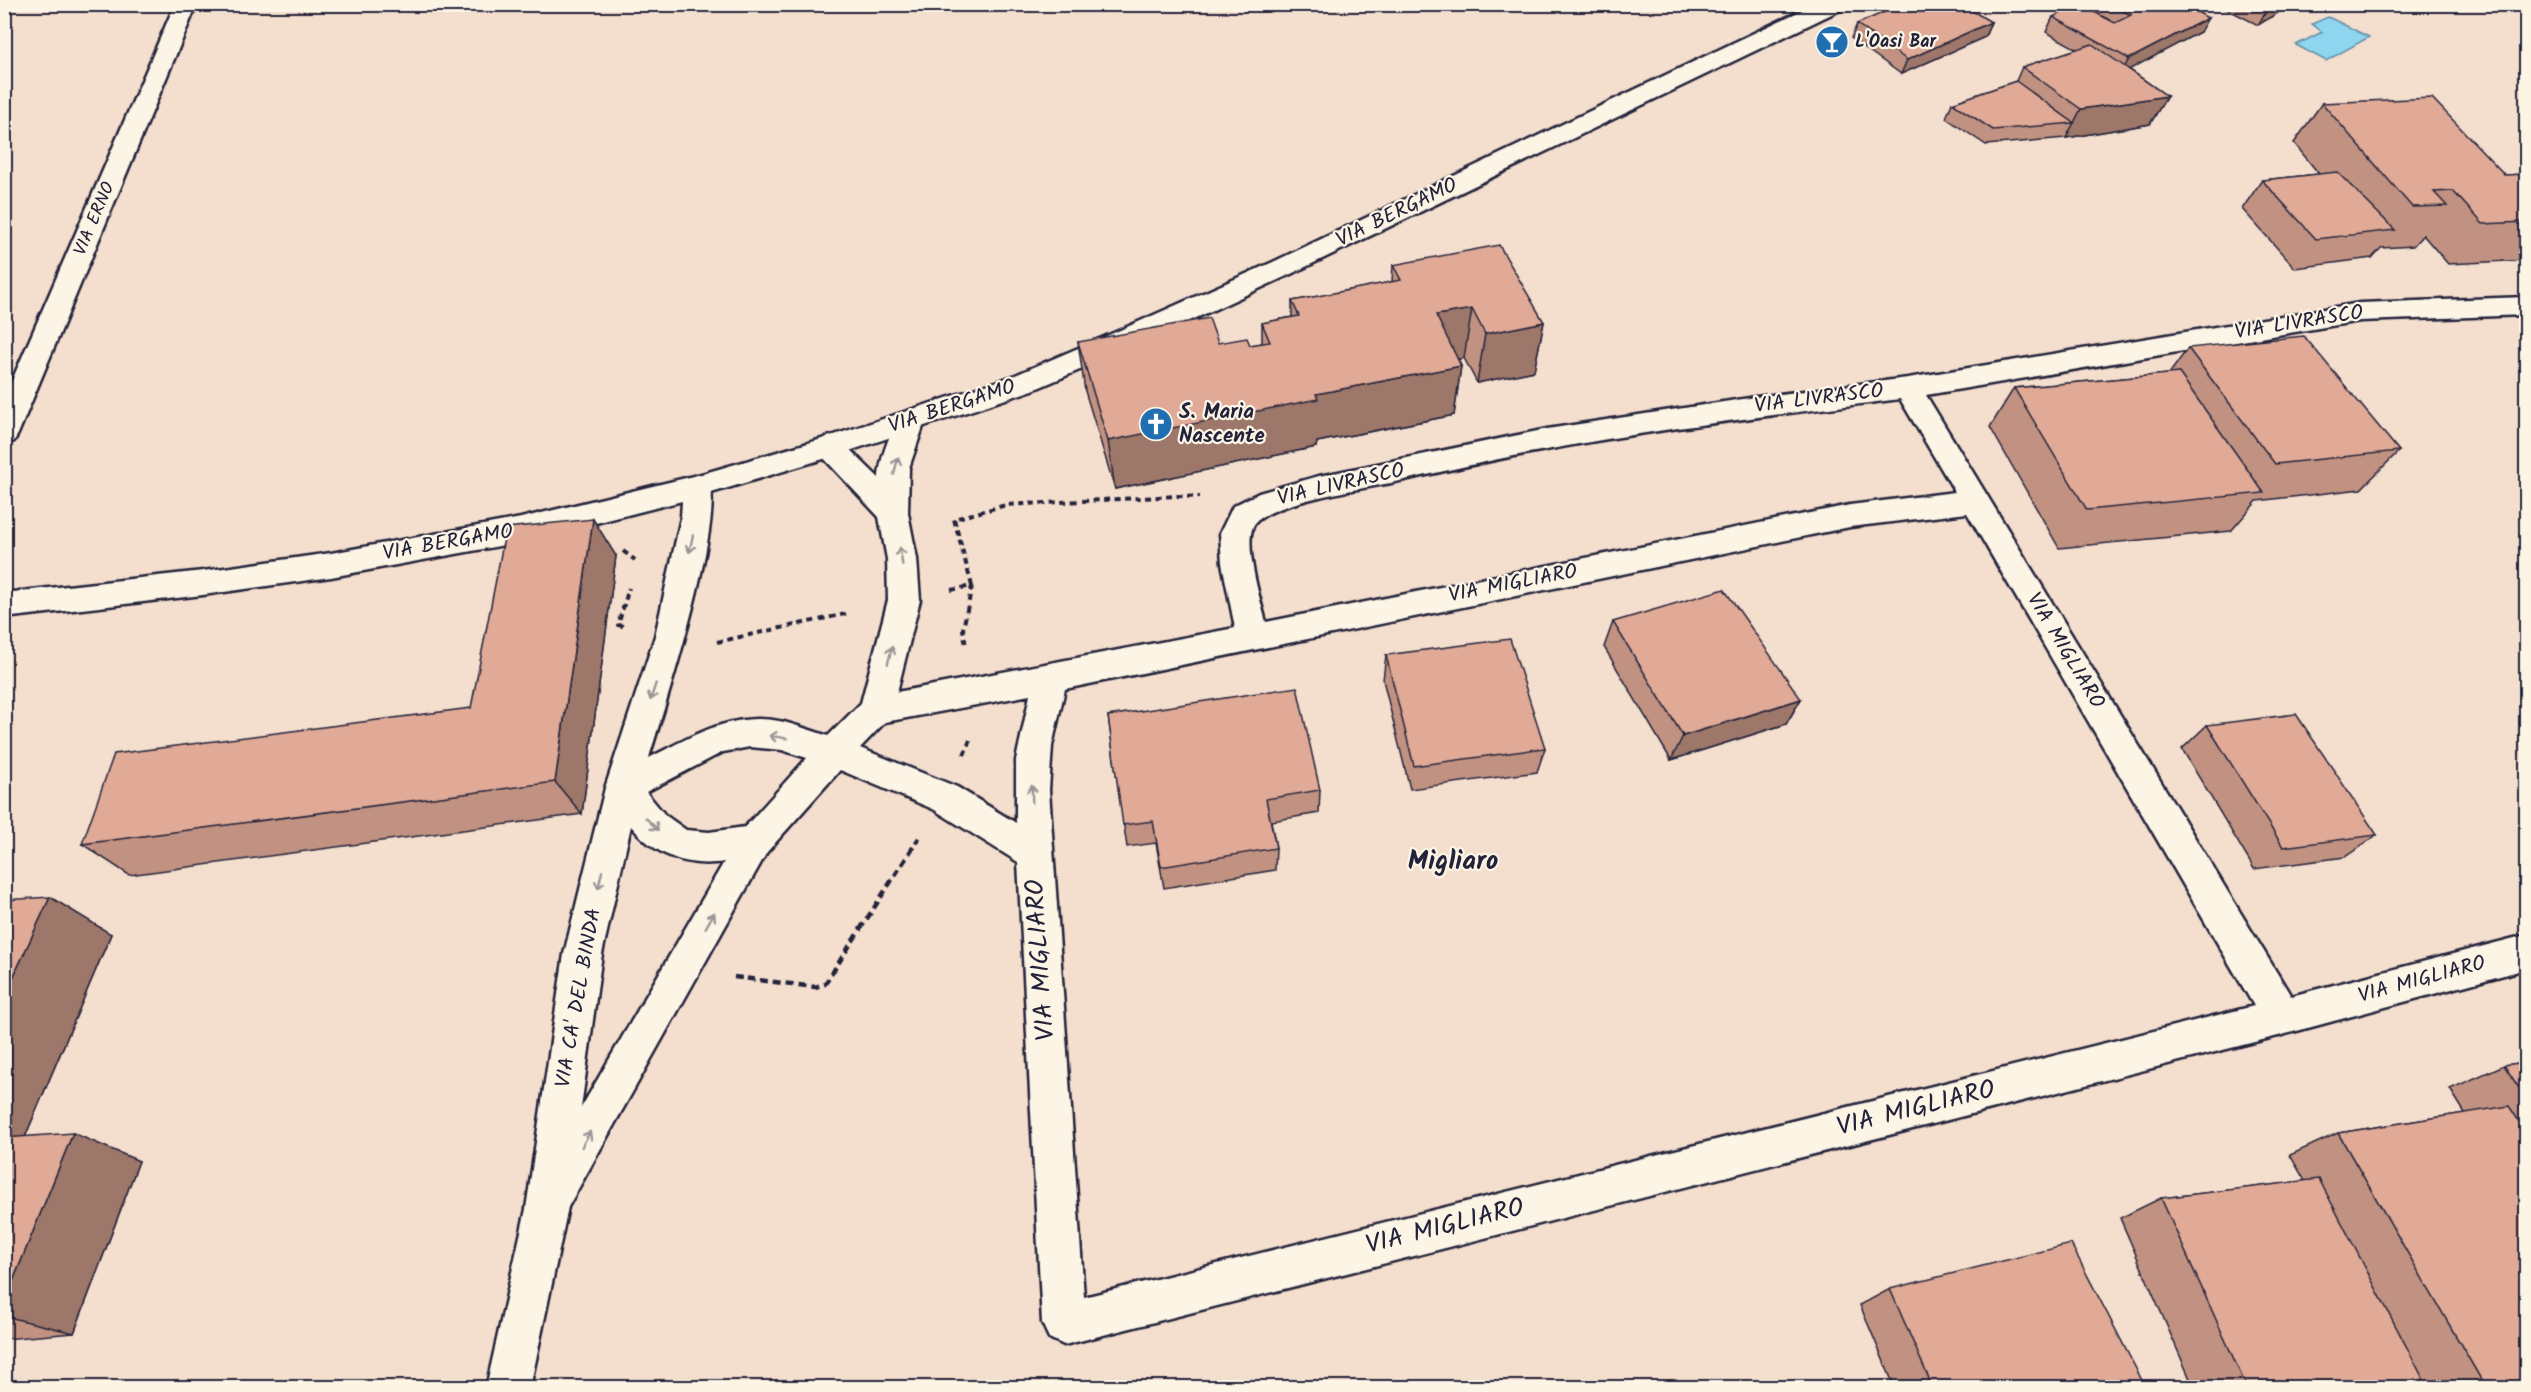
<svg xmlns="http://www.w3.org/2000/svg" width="2531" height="1392" font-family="Kalam,sans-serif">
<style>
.water{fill:#8ed5f0;stroke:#638da8;stroke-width:1.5}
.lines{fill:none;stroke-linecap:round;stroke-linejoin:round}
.minor-casing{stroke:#22223b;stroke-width:5}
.major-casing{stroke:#22223b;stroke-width:5}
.path-far1{stroke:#22223b;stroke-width:4;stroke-dasharray:6 4.5;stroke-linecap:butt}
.path{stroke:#22223b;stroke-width:4.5;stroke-dasharray:8 5;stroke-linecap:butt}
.minor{fill:#fcf5e5;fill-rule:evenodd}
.major{fill:#fcf5e5;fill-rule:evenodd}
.wall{fill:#c19281;stroke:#22223b;stroke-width:1.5}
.shaded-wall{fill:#9d7769;stroke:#22223b;stroke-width:1.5}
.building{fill:#e0aa96;stroke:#22223b;stroke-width:1.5}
.oneway{stroke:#9a9698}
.labels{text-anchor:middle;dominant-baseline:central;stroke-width:4.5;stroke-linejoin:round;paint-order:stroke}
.far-poi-label{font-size:18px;font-weight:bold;fill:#22223b;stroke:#fcf5e5;text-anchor:start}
.far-street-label{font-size:18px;fill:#22223b;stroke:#fcf5e5}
.street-label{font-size:21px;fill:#22223b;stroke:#fcf5e5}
.poi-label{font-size:21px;font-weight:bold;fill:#22223b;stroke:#fcf5e5;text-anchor:start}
.near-street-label{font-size:26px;fill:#22223b;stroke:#fcf5e5}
.district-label{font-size:27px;font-weight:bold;fill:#22223b;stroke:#fcf5e5}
</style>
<rect width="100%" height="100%" fill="#f4decd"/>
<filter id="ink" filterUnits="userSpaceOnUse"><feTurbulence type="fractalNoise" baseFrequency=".0167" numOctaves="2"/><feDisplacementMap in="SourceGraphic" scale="12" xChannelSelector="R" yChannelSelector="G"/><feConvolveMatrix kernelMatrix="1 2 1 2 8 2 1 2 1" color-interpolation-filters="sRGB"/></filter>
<g filter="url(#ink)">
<path class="water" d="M2328 17 2369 37 2326 61 2296 45 2322 32 2312 24Z"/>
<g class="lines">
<defs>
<path id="minor" d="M175 4H197L18 434 14 441 4 444V399Z
M2526 297V315L2360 321 1926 395 2291 996 2526 935V969L2282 1035 1064 1345 1049 1338 1042 1323 1018 862 933 809 840 770 767 852 568 1207 530 1388H486L526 1209 564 954 605 788 655 636 681 517 683 486 688 478 698 475 708 478C728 513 663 712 649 758 692 736 734 710 784 722 799 726 813 731 828 736L861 703 888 600 887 559 879 517 820 454 816 447 820 440 830 436 840 440 879 478C880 457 891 431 901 414L911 411 921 414 925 421 909 468 908 513 917 559 920 600 897 692 1235 628 1222 563 1220 533 1233 506 1259 493 1319 476 1547 429 1756 397 1908 378 2360 303ZM1900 399 1955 492 1850 505 1266 622C1261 602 1240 535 1257 521 1280 501 1359 489 1391 483 1443 472 1494 459 1546 450 1663 428 1782 414 1900 399ZM1967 513 2254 1006 1084 1297 1049 790 1052 746 1065 689 1850 527ZM1030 695 1016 760V823L957 787 860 748 885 722ZM750 747 782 750 807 758 745 827 709 832 686 830 665 815 646 792 723 752ZM631 826C655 855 686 868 724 862L581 1108 602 954Z"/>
<path id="major" d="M1815 4H1845L1842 9 1291 274 1138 345 1033 390 840 454 698 497 521 542 331 577 203 595 4 618V593L203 571 331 553 521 518 698 475 822 439 1013 376 1118 331 1273 262Z"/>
</defs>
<use href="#minor" class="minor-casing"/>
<use href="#major" class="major-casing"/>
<path class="path-far1" d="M623 551 635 560
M972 586 954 519 1006 505 1178 496 1200 497
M951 590 972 586 963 629 966 646
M623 626 618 625 629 588
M717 642 850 613
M964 755 970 740"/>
<path class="path" d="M734 977 815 987 825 984 919 838"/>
<use href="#minor" class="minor"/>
<use href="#major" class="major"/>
</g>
<path class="wall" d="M2092 4H2183L2200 32 2129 69 2167 96 2150 124 2066 138 1986 145 1946 118 1952 103 2016 81 2022 67 2077 49 2046 32 2053 17 2089 10Z
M2217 4H2292L2258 25Z
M2515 4H2526V14Z
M1991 22 1985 37 1901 74 1851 38 1857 24Z
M2322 103 2505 175 2526 174V260L2448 264 2423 235 2413 246 2381 248 2372 258 2295 268 2242 209 2262 180 2319 174 2294 143Z
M1393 265 1544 322 1534 371 1477 383 1464 358 1458 359 1461 366 1454 415 1317 442 1316 447 1115 489 1085 391 1078 342 1218 343 1250 345 1262 343V323L1292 317V301L1392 282Z
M2188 348 2399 451 2361 489 2257 501 2231 531 2059 548 1990 427 2014 388 2169 374Z
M616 556 582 814 129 875 82 844 471 708Z
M1613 622 1801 699 1786 724 1671 760 1604 647Z
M1386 655 1545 748 1537 772 1410 789 1383 680Z
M1108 716 1320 790 1319 813 1271 821 1276 848 1275 870 1164 888 1156 843 1127 847Z
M2207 725 2377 835 2345 857 2254 869 2182 749Z
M4 900 111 934 25 1137 139 1161 74 1333 4 1339Z
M2526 1062V1388H2194L2120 1218 2161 1198 2305 1181 2290 1155 2338 1133 2465 1113 2450 1089 2504 1065Z
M1890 1289 2146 1388H1895L1860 1305Z"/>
<path class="shaded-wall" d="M2276 4H2292L2258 25 2267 10Z
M2208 18 2200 32 2121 74 2129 59Z
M1991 22 1985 37 1901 74 1907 60Z
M2167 96 2150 124 2066 138 2081 109Z
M1472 309 1464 358 1430 365 1436 315Z
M1544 322 1534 371 1477 383 1485 334Z
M1461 366 1454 415 1317 442 1316 447 1115 489 1108 441 1316 394Z
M593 519 616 556 582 814 555 782Z
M1801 699 1786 724 1671 760 1683 736Z
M50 897 111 934 11 1170 4 1168V997Z
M73 1133 139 1161 74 1333 4 1316V1303Z"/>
<path class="building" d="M1903 4H1961L1991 22 1907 60 1857 24Z
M2079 4 2115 23 2131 15 2110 4H2183L2208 18 2129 59 2053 17Z
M2255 4H2276L2267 10Z
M2092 44 2167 96 2081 109 2022 67Z
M2016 81 2074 123 1993 130 1952 103Z
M2432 98 2505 175 2526 174V222L2483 224 2453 191 2434 192 2447 206 2412 207 2322 103Z
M2337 172 2395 230 2316 239 2262 180Z
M1499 245 1544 322 1485 334 1472 309 1436 315 1461 366 1316 394 1318 399 1108 441 1078 342 1209 318 1218 343 1247 338 1250 345 1270 342 1262 323 1299 316 1292 301 1401 280 1393 265Z
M2304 336 2399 451 2275 464 2188 348Z
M2179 373 2264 493 2087 510 2014 388Z
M593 519 555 782 82 844 114 754 471 708 506 528Z
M1724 589 1801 699 1683 736 1613 622Z
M1510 639 1545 748 1414 766 1386 655Z
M1297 687 1320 790 1266 799 1276 848 1161 867 1153 821 1123 825 1108 716Z
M2296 714 2377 835 2283 847 2207 725Z
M50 897 4 997V900Z
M2526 1062V1099L2504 1065Z
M2509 1106 2526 1132V1388H2486L2338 1133Z
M73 1133 4 1303V1138Z
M2319 1179 2428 1388H2247L2161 1198Z
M2071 1244 2146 1388H1933L1890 1289Z"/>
<defs><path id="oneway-shaft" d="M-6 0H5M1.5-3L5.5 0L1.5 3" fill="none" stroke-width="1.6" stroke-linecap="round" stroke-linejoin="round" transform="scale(1.5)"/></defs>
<g class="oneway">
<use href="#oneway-shaft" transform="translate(896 466) rotate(-76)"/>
<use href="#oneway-shaft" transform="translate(691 544) rotate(102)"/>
<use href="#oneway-shaft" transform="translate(901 556) rotate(-99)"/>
<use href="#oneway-shaft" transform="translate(890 655) rotate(-76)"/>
<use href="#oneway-shaft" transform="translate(653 692) rotate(108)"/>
<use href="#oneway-shaft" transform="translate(778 737) rotate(-171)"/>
<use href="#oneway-shaft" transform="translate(1032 794) rotate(-92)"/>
<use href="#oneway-shaft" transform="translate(652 824) rotate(45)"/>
<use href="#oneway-shaft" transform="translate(600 880) rotate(103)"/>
<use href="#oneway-shaft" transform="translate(710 920) rotate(-60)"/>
<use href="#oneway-shaft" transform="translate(586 1139) rotate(-61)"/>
</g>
</g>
<defs>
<symbol id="bar-disc" viewBox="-11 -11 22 22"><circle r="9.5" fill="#1f6fb2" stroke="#fcf5e5"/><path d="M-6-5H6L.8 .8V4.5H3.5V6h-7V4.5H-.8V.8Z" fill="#fff"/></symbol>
<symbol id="church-disc" viewBox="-11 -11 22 22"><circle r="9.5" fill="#1f6fb2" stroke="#fcf5e5"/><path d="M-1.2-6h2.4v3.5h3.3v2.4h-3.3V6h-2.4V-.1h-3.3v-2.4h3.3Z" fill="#fff"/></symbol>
</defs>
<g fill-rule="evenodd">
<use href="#bar-disc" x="1813" y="23" width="38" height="38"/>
<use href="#church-disc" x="1137" y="405" width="38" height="38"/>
</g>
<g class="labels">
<g class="far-poi-label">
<text x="1855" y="42">L'Oasi Bar</text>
</g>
<g class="far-street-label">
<text transform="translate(95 219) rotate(-67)">VIA ERNO</text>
</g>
<g class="street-label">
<text transform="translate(1397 213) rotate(-26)">VIA BERGAMO</text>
<text transform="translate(2299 323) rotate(-9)">VIA LIVRASCO</text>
<text transform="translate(1819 399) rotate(-7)">VIA LIVRASCO</text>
<text transform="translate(952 407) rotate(-18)">VIA BERGAMO</text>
<text transform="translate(1341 485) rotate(-13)">VIA LIVRASCO</text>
<text transform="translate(448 543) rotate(-10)">VIA BERGAMO</text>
<text transform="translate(1513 584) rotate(-11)">VIA MIGLIARO</text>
<text transform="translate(2065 651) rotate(59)">VIA MIGLIARO</text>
<text transform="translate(2422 980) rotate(-15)">VIA MIGLIARO</text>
<text transform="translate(579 998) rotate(-80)">VIA CA' DEL BINDA</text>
</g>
<g class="poi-label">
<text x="1179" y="412">S. Maria<tspan x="1179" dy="24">Nascente</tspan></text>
</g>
<g class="near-street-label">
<text transform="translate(1041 960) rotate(-94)">VIA MIGLIARO</text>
<text transform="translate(1916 1109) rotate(-14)">VIA MIGLIARO</text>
<text transform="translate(1445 1227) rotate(-14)">VIA MIGLIARO</text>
</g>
<g class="district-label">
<text x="1453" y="861">Migliaro</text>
</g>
</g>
<rect width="2531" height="1392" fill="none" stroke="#fcf5e5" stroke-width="24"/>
<rect x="12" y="12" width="2507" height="1368" fill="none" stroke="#22223b" stroke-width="2" filter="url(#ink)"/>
</svg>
